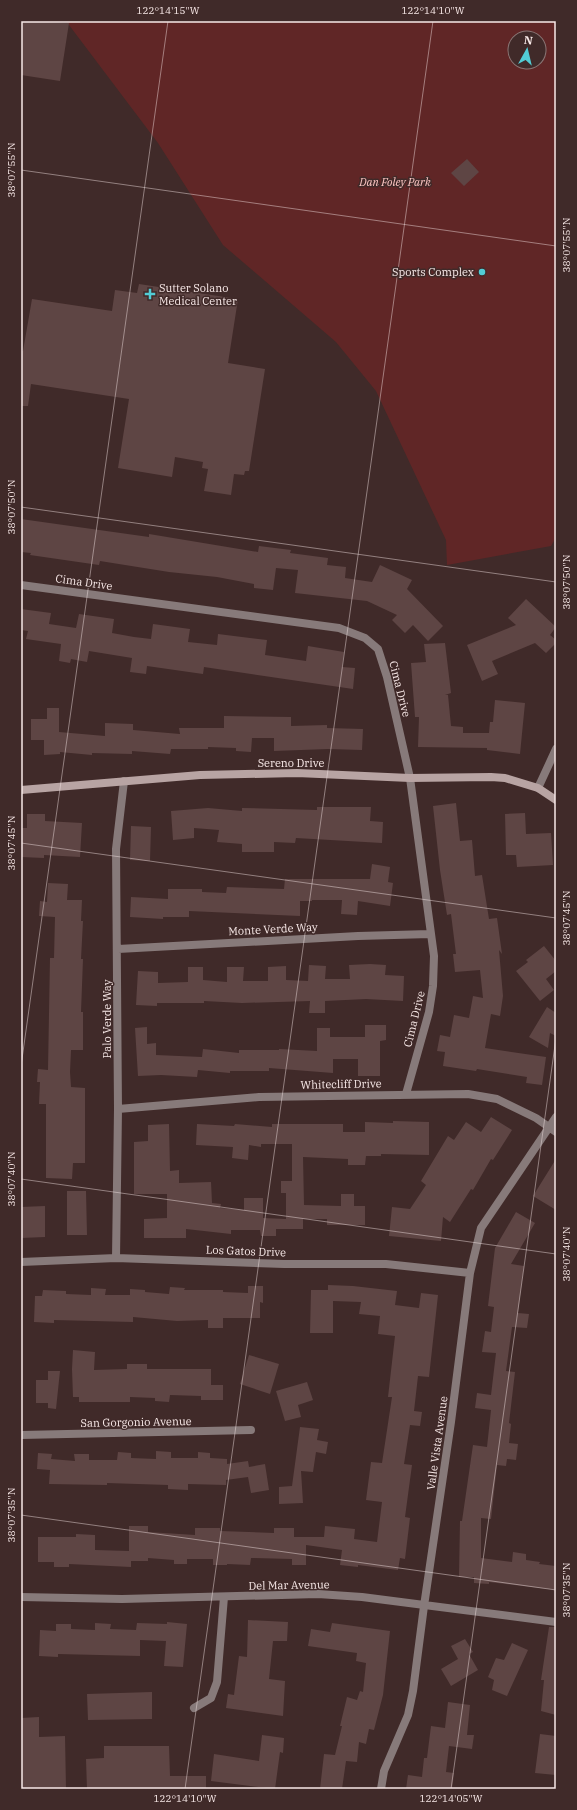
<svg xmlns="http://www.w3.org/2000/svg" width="577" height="1810" font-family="'IBM Plex Serif',serif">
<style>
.green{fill:#602626;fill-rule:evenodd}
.building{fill:#5e4544}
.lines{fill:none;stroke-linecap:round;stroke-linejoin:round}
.street{stroke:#877a7a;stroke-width:8}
.secondary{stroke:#b8a4a3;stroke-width:8}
.ticks{fill:none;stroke:#f8e9e8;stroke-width:1;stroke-opacity:0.45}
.poi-dot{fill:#52ccd5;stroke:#402a29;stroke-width:1.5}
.labels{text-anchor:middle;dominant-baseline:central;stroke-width:3;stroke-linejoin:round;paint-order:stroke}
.park-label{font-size:11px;font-style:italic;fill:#fec6c3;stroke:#402a29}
.poi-label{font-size:11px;fill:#f8e9e8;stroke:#402a29;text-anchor:end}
.street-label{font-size:11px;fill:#f8e9e8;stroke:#402a29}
.neatline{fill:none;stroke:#f8e9e8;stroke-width:1.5}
.ticks-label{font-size:10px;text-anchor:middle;fill:#f8e9e8}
</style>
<rect width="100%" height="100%" fill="#402a29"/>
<path class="green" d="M66 21H556V537L551 546 447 565 446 540 376 391 336 342 223 245 158 143ZM515 38H539V62H515Z"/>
<path class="building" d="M21 21 69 23 60 81 21 75Z
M467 159 479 172 464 186 451 173Z
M139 284 238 299 228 363 265 369 249 471H245L244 475 234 474 231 495 204 491 208 469 202 468 203 462 175 457 172 477 118 468 129 399 31 384 28 406H21V351H23L32 299 112 311 115 290 137 293Z
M21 519 149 537V534L258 552 259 546 291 550 290 553 328 558 327 565 346 567 345 578 372 582 380 565 412 580 407 589 443 626 428 641 413 625 405 633 392 620 397 615 367 601 295 593 298 570 276 568 273 590 254 588V584L217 577 169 572 100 561 99 565 30 555 31 553 21 552Z
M526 599 556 627 550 635 556 640V643L546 653 535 643 492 661 498 674 482 681 467 645 516 625 508 618Z
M21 609 51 613 49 624 76 628 79 614 114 619 112 633 134 637 151 639 153 624 190 629 188 642 217 645 218 634 267 640 265 655 306 661 308 646 344 652 342 667 355 668 353 689 204 667 203 674 147 666 146 674 130 672 132 658 89 651 87 662 71 659 70 663 59 661 61 644 26 639 28 631 21 630Z
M445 643 451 693 445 695H448L451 726 463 727V733H489L490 722H493L495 700 525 703 520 754 487 750V748L418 747 419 717H415L411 663 426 662 424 644Z
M47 708H59V732L105 736V723L133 724V730L180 734 179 728H224V716L291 717V726L327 725V728L363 729 362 750 328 749 274 751V738H252L251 752 236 751V748L208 747V749H171L170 754 132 751V754L92 753V755L60 752V754L44 755V740H31V719H47Z
M456 803 460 841 472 840 475 876 482 875 489 919 497 918 502 954 499 950 503 996 500 1016 491 1014 485 1048 546 1057 542 1085 526 1083 527 1077 477 1069 476 1071 443 1066 445 1052 437 1051 440 1035 450 1037 454 1015 469 1018 473 996 483 998 480 970 455 972 453 954H456L451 914 447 915 440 870 433 806Z
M317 807H371L370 821 383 822 382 843 296 838 295 843 274 842V852H242V844L217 842 219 830 194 828V838L173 840 171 811 208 808 242 811V808L317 810Z
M525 813 526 834 551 833 553 865 517 867 516 855H506L505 814Z
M27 814H45V821L82 823 80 857 44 855V858L21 857V828H27Z
M131 826 151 827 150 861 130 860Z
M372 864 390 867 388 882 393 883 390 906 358 901 357 915 341 914 342 900H312V901H300V916L189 911V917H163V919L130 917 131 897 168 899V889H202V892L226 893 227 887 284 889 285 879H370Z
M48 883 68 884 67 900H82L81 921H83L81 959H83L81 1012H83V1050H71L70 1072 71 1087 85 1088V1163H73L72 1179 46 1178V1104H39L40 1082H37L38 1069 48 1070 50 958H54L55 917 39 916 40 901 47 902Z
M544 946 556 961V971L546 979 554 990 540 1001 516 971 528 962 526 960Z
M370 964 386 965 385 975 404 976 403 1001 366 999 325 1001V1013H309L310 1001 242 1003 204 1001V1003H157V1006L136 1005 138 971 158 972V983L188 982V967H203V980L227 982V967H244L243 981H268V967L286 966V980L308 981 309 965 326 966 325 979H350L349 965Z
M547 1007 556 1013V1036L550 1033 548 1048 529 1037Z
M365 1025H386V1040L380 1041V1076H358V1059H333V1073L269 1068V1071H230V1073L198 1070 197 1077 161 1075 138 1076 135 1028 147 1027V1044L156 1043V1055L202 1057 203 1049 239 1053V1050H279V1049L317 1051V1028H330V1037H365Z
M491 1117 512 1130 493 1160 491 1159 473 1190 471 1189 450 1222 443 1217 441 1241 389 1236 392 1207 410 1209 426 1185 421 1181 448 1136 454 1140 466 1122 481 1132Z
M393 1121 429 1122V1155L381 1154V1156H366L365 1165H348V1159L303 1157 304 1205 341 1206V1194H354V1206H365V1225H327V1219H303V1229H276V1236H261L260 1230H231V1234L186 1229V1238H144V1219L167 1218V1194H134V1142L148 1141V1125L169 1124 170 1171 179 1170V1183L211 1182 212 1203 221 1204 220 1208 244 1210V1198H263V1218L286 1219V1193H281V1181H292V1144H261V1147L249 1145 248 1160 232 1158 233 1147 196 1145 197 1124 234 1126 235 1124 272 1127V1124H343V1132H365V1122L393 1123Z
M556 1159V1210L533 1196Z
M67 1191H86L87 1235H67Z
M45 1206V1237L21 1238V1207Z
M516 1212 535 1223 511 1264 524 1266 518 1313 529 1314 527 1328 512 1327 506 1371 515 1372 509 1423 511 1424 509 1443 518 1444 516 1460 507 1459 506 1466 497 1465 491 1519 481 1518V1558L512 1562 513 1552 526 1554V1560L540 1562 539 1564 556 1566V1590L489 1582V1584L474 1583V1577H459L460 1521H462L473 1445 487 1447 491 1410 475 1408 477 1393 491 1395 496 1353 482 1352 485 1331 491 1332 494 1307 488 1306 495 1248Z
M328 1285 353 1286 397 1291 395 1305 419 1308 421 1293 438 1295 429 1377 418 1376 414 1411 422 1412 420 1426 410 1425 404 1464 412 1465 405 1517 410 1518 405 1559 400 1558 398 1570 358 1565V1567L340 1565 342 1550 306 1545V1565H292V1559L251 1558 250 1565 227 1564V1565H213V1559H187V1564H174V1560L148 1558V1561H131V1567L69 1564V1567H54V1562H38V1537H76V1534L95 1535V1550L129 1551V1526H148V1532L195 1535V1528H220V1531L274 1533V1528H294V1537H324L325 1526 355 1529 354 1539 377 1542 382 1502 366 1500 371 1462 382 1463 392 1397H388L395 1336 378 1334 380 1316 359 1314 361 1302 333 1301V1333H310L311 1290H328Z
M248 1286H263V1303L260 1302V1318H223V1328H208V1320L177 1321 133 1317V1322L54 1320V1323L34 1322 35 1296H42L43 1290 66 1291V1294L91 1295V1288L106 1289 105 1295H130V1289L145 1290V1292L169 1294 170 1287 185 1288 184 1290H223V1292L248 1293Z
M73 1350 95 1352 94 1370 127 1369V1364H147V1369H211V1385H223V1400H201V1396L170 1395 169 1402 155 1401V1398L130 1397V1402H79V1397H73L72 1369Z
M249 1355 279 1364 270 1394 240 1384Z
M48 1371H60L56 1409 48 1408V1403H36V1380H48Z
M307 1382 313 1400 298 1405 301 1417 285 1421 276 1391Z
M300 1427 319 1429 317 1440 328 1442 326 1454 316 1452 313 1472 301 1471 303 1503 279 1504V1487L292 1486Z
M156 1451 171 1452V1458H198V1452L210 1453V1458L227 1459V1464L248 1461 249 1467 265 1464 269 1490 251 1493 248 1477 226 1480V1485L188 1484V1490L168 1489V1485L107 1483V1485L49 1484 50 1470 37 1469 38 1453 52 1454 51 1459 75 1461 74 1454H89V1460H117L118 1452 131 1453V1458L156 1459Z
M248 1620 288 1622 287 1641H273L269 1679 285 1681 283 1716 226 1708 228 1694 234 1695 239 1656 247 1657Z
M167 1622 187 1624 183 1667 164 1666 166 1641 140 1640V1656L58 1654V1657L39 1656 40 1630 56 1631V1624H71V1629L95 1630V1623L111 1624 110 1629 136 1630 137 1623 167 1624Z
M332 1623 390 1631 383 1695 374 1730 369 1729 366 1744 359 1742 357 1762 346 1761 342 1789H320L324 1754 335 1755 342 1726H340L347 1697 357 1700 360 1691 363 1692 366 1663 356 1661 357 1653 308 1646 311 1629 330 1632Z
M549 1627H556V1715L541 1711 544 1680H541Z
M465 1639 473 1652 469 1654 478 1670 451 1686 441 1669 458 1659 451 1646Z
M512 1643 528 1650 507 1696 492 1690 494 1680 488 1677 496 1658 504 1660Z
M152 1692V1719L88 1720 87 1694Z
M448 1702 470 1705 467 1735H474L472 1749 449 1746 446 1772 454 1773 452 1789H406L408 1775 422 1777 424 1758H427L431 1726 445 1728Z
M39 1717V1737L65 1736 66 1789H21V1718Z
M540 1734 556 1736V1775L535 1773Z
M262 1735 284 1738 283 1753 280 1752 275 1789 211 1781 214 1754 259 1761Z
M104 1746H169L170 1776H206V1789H87L86 1759 104 1758Z"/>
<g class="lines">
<path class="street" d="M21 585 339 628 365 638 378 649 387 677 410 778 434 956 433 986 429 1012 406 1094
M538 788 556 749
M118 949 358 936 430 934
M118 1109 259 1097 468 1094 497 1099 536 1118 556 1132
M116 1258 118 1109 116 849 124 781
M21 1262 116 1258 284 1264H386L470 1273
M21 1435 251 1430
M21 1597 122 1599 318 1594 362 1597 556 1622
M194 1708 211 1698 217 1682 224 1597
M381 1789 384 1771 408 1715 413 1691 424 1606 451 1422 470 1273 481 1228 556 1117"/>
<path class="secondary" d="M21 790 200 775 297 773 410 778 491 777 505 778 538 788 556 800"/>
</g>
<path class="ticks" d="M21 170 556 246M21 507 556 582M21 843 556 918M21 1066 168 21M21 1179 556 1254M21 1515 556 1590M185 1789 433 21M451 1789 556 1038"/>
<g class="poi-dot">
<circle cx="482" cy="272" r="4"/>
<path d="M148 288h4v4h4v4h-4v4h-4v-4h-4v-4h4z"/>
</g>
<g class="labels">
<g class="park-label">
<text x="395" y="182">Dan Foley Park</text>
</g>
<g class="poi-label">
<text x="474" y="272">Sports Complex</text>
<text x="159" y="288" text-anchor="start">Sutter Solano<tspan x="159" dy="13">Medical Center</tspan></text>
</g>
<g class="street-label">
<text transform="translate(84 582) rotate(8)">Cima Drive</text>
<text transform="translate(400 689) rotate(76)">Cima Drive</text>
<text x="291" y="763">Sereno Drive</text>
<text transform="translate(273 929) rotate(-3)">Monte Verde Way</text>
<text transform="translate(107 1019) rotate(-90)">Palo Verde Way</text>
<text transform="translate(414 1019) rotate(-76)">Cima Drive</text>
<text transform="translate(341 1084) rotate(-1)">Whitecliff Drive</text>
<text transform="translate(246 1251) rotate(2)">Los Gatos Drive</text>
<text transform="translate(136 1422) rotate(-1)">San Gorgonio Avenue</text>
<text transform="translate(437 1443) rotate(-82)">Valle Vista Avenue</text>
<text transform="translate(289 1585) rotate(-1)">Del Mar Avenue</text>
</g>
</g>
<rect width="577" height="1810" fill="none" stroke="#402a29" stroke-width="44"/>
<g transform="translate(527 50) rotate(8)"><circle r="19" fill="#402a29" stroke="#8a7675"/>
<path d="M0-3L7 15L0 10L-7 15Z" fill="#52ccd5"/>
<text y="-6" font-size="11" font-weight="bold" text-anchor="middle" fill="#f8e9e8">N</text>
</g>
<rect x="22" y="22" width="533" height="1766" class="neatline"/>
<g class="ticks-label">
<text x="168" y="14">122°14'15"W</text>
<text x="433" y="14">122°14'10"W</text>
<text transform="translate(11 170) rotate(-90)" y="4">38°07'55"N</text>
<text transform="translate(566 245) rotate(-90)" y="4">38°07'55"N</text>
<text transform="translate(11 507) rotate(-90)" y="4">38°07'50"N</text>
<text transform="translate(566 582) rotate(-90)" y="4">38°07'50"N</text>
<text transform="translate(11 843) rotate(-90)" y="4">38°07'45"N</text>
<text transform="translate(566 918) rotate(-90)" y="4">38°07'45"N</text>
<text transform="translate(11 1179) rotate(-90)" y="4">38°07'40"N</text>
<text transform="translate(566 1254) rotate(-90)" y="4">38°07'40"N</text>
<text transform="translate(11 1515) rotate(-90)" y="4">38°07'35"N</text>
<text transform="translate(566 1590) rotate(-90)" y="4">38°07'35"N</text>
<text x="185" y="1802">122°14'10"W</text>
<text x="451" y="1802">122°14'05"W</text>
</g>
</svg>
